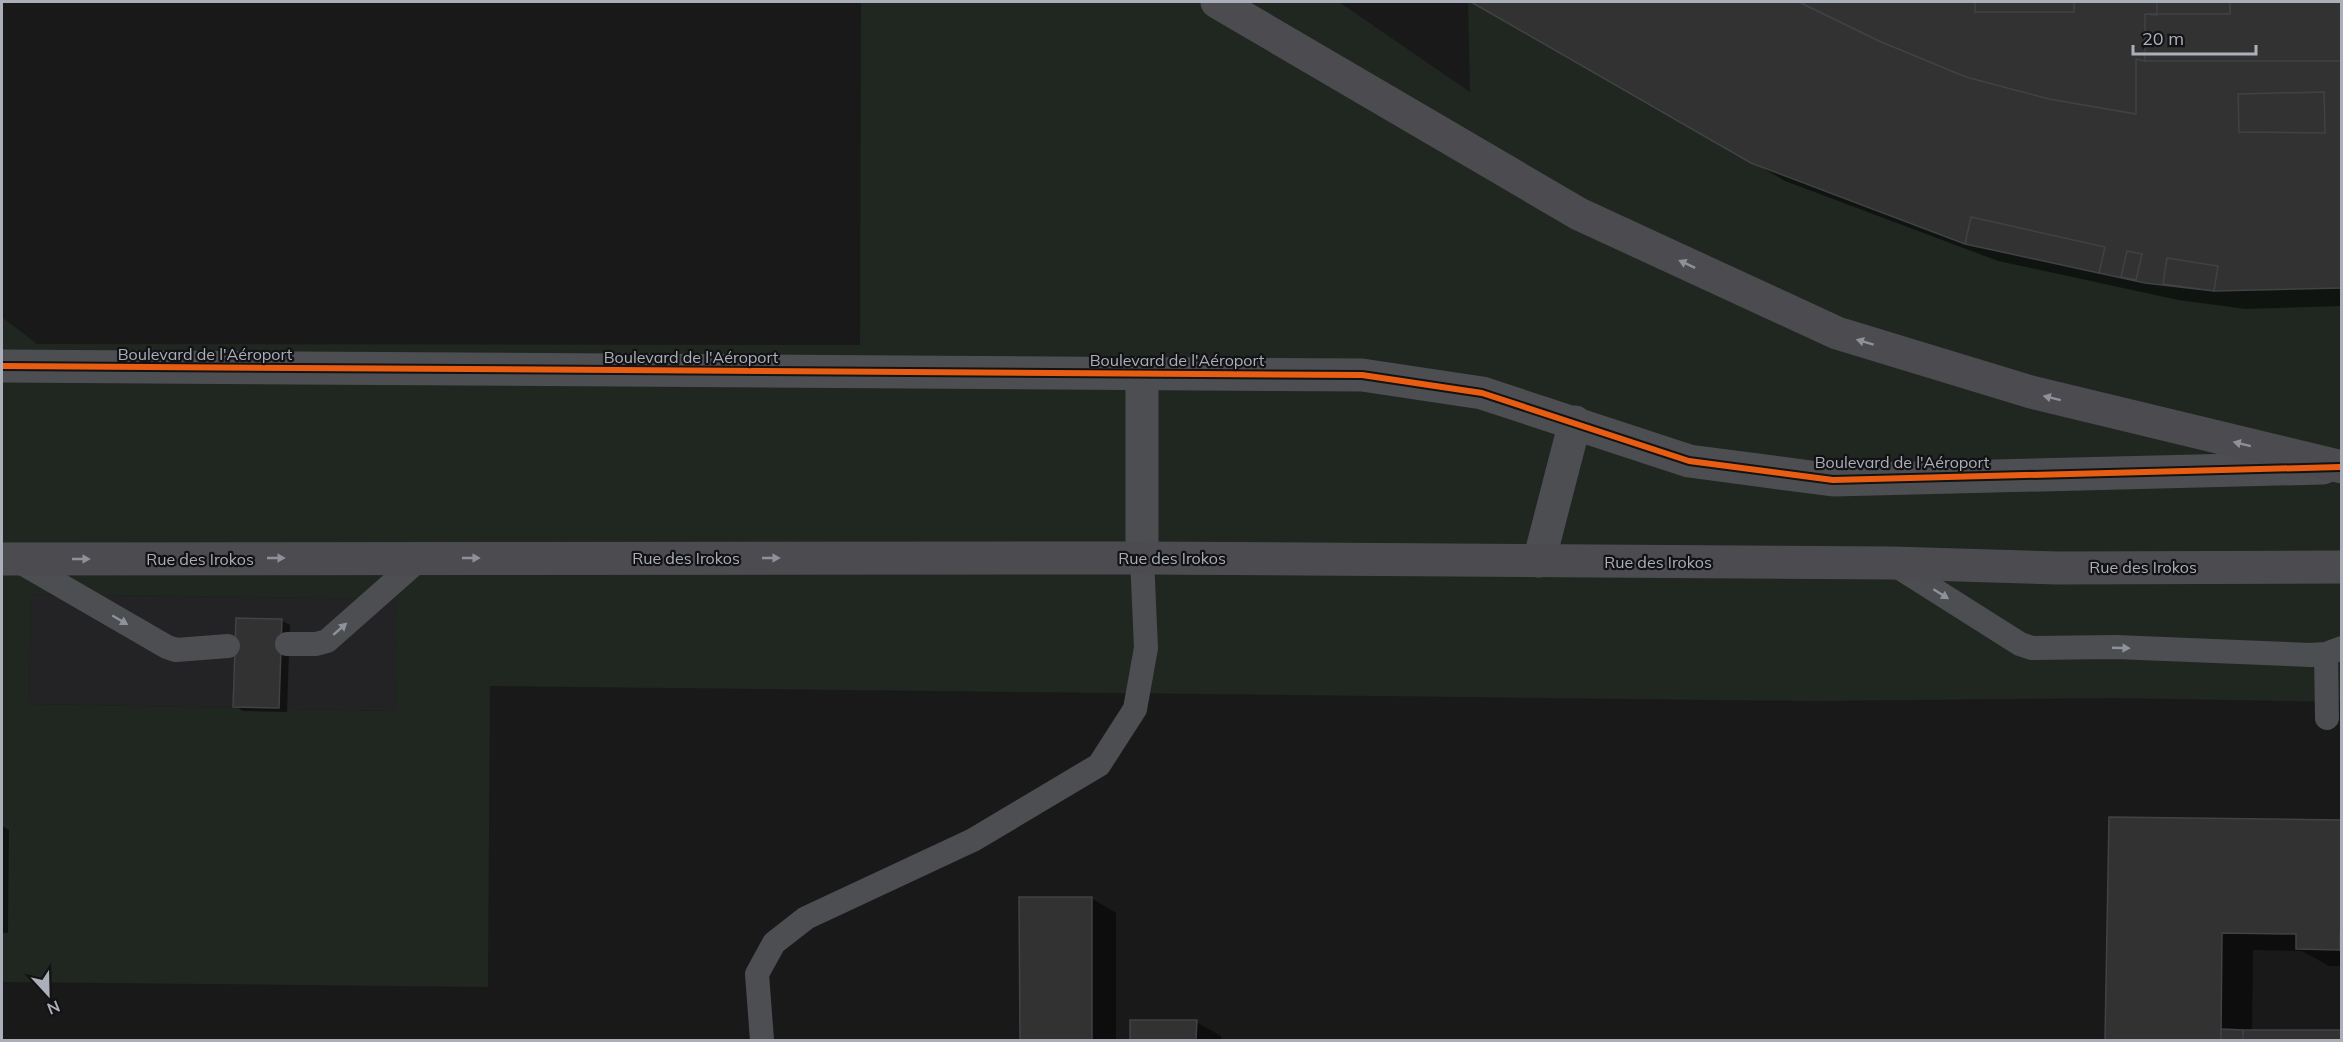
<svg xmlns="http://www.w3.org/2000/svg" width="2343" height="1042" font-family="Mulish,sans-serif">
<style>
.built{fill:#232325}
.green{fill:#1f2720;fill-rule:evenodd}
.shadow{fill:#0007}
.building{fill:#323233;stroke:#414245;stroke-width:1.5}
.lines{fill:none;stroke-linecap:round;stroke-linejoin:round}
.service{stroke:#4d4e52;stroke-width:24}
.minor{stroke:#4d4e52;stroke-width:33}
.secondary{stroke:#4c4c50;stroke-width:33}
.cycleway-casing{stroke:#131315;stroke-width:10}
.cycleway{stroke:#e95d12;stroke-width:6}
.oneway{fill:#8e919a}
.oneway2{fill:#8e929b}
.labels{text-anchor:middle;dominant-baseline:central;stroke-width:4.5;stroke-linejoin:round;paint-order:stroke}
.street-label{font-size:16px;fill:#aaafba;stroke:#131315}
</style>
<rect width="100%" height="100%" fill="#191919"/>
<path class="built" d="M31 594 398 599 395 711 29 704Z"/>
<path class="green" d="M861 2H1339L1470 92 1468 2H1471L1751 163 1965 244 2099 273 2214 291 2341 288V702L2115 698 1813 701 490 686 488 987 2 982V317L37 344 860 345ZM31 594 397 599 395 711 29 704Z"/>
<path class="shadow" d="M1474 2H2342V306L2246 309 2178 300 1998 261 1785 181Z
M281 620 290 625 287 712 243 711 235 706Z
M2110 819 2342 821V966H2329L2302 951 2253 950 2252 1031 2342 1032V1040H2107Z
M2 826 9 830 8 933H2Z
M1021 898H1091L1116 913V1040H1021Z
M1131 1022H1196L1221 1036V1040H1131Z"/>
<path class="building" d="M1471 2H2342V288L2214 291 2145 283 1965 244 1751 163Z
M1799 2H1975V12H2074V2H2157V15L2145 14V61L2136 59V114L2049 99 1966 77 1879 41Z
M2230 2H2342V61H2145V14H2230Z
M2324 92 2325 133 2239 132 2238 94Z
M1971 217 2105 247 2099 273 1965 244Z
M2127 251 2142 254 2136 280 2121 277Z
M2167 258 2218 266 2214 291 2163 284Z
M236 618 282 619 279 708 233 707Z
M2109 817 2342 820V933H2340V950L2296 949V934L2222 933 2221 1040H2105Z
M1019 897H1092V1040H1020Z
M1130 1020H1197L1196 1040H1130Z
M2221 1029 2243 1030V1040H2221Z
M2243 1030H2342V1040H2243Z"/>
<g class="lines">
<path class="service" d="M15 559 167 647 176 650 228 646
M1892 563 2020 644 2032 648 2116 647 2310 655 2326 654 2342 648
M287 644H316L327 641 421 558
M2326 654 2327 718
M762 1040 757 974 774 943 806 918 973 840 1099 765 1135 709 1146 648 1142 558"/>
<path class="minor" d="M2 366 1362 375 1482 393 1689 461 1833 480 2323 468
M1142 558V373
M1539 561 1575 422"/>
<path class="secondary" d="M1217 2 1579 214 1837 333 2031 392 2342 467
M2 559 1142 558 1892 563 2058 568 2342 567"/>
<defs>
<path id="cycleway" d="M2 366 1362 375 1482 393 1689 461 1833 480 2340 467"/>
</defs>
<use href="#cycleway" class="cycleway-casing"/>
<use href="#cycleway" class="cycleway"/>
</g>
<defs><path id="oneway-solid" d="M-6-.8H1V-3.2L6.5 0L1 3.2V.8H-6Z" transform="scale(1.5)"/></defs>
<g class="oneway">
<use href="#oneway-solid" transform="translate(1687 264) rotate(-155)"/>
<use href="#oneway-solid" transform="translate(1865 342) rotate(-163)"/>
<use href="#oneway-solid" transform="translate(2052 398) rotate(-166)"/>
<use href="#oneway-solid" transform="translate(2242 444) rotate(-166)"/>
<use href="#oneway-solid" transform="translate(276 558)"/>
<use href="#oneway-solid" transform="translate(471 558)"/>
<use href="#oneway-solid" transform="translate(771 558)"/>
<use href="#oneway-solid" transform="translate(81 559)"/>
</g>
<g class="oneway2">
<use href="#oneway-solid" transform="translate(1941 594) rotate(32)"/>
<use href="#oneway-solid" transform="translate(120 620) rotate(30)"/>
<use href="#oneway-solid" transform="translate(340 629) rotate(-41)"/>
<use href="#oneway-solid" transform="translate(2121 648) rotate(2)"/>
</g>
<g class="labels">
<g class="street-label">
<text x="205" y="354">Boulevard de l'Aéroport</text>
<text x="691" y="357">Boulevard de l'Aéroport</text>
<text x="1177" y="360">Boulevard de l'Aéroport</text>
<text x="1902" y="462">Boulevard de l'Aéroport</text>
<text x="686" y="558">Rue des Irokos</text>
<text x="1172" y="558">Rue des Irokos</text>
<text x="200" y="559">Rue des Irokos</text>
<text x="1658" y="562">Rue des Irokos</text>
<text x="2143" y="567">Rue des Irokos</text>
</g>
</g>
<rect width="2343" height="1042" fill="none" stroke="#aaafba" stroke-width="6"/>
<g transform="translate(48 994) rotate(158)" stroke="#131315" stroke-width="4.5" paint-order="stroke">
<path d="M0-4.5L10 22L0 15L-10 22Z" fill="#aaafba"/>
<text y="-9" font-size="16" font-weight="bold" text-anchor="middle" fill="#aaafba">N</text>
</g>
<path d="M2133 45v9h123v-9" fill="none" stroke="#aaafba" stroke-width="3"/>
<text x="2142" y="45" font-size="18" fill="#aaafba" stroke="#131315" stroke-width="4.5" paint-order="stroke">20 m</text>
</svg>
